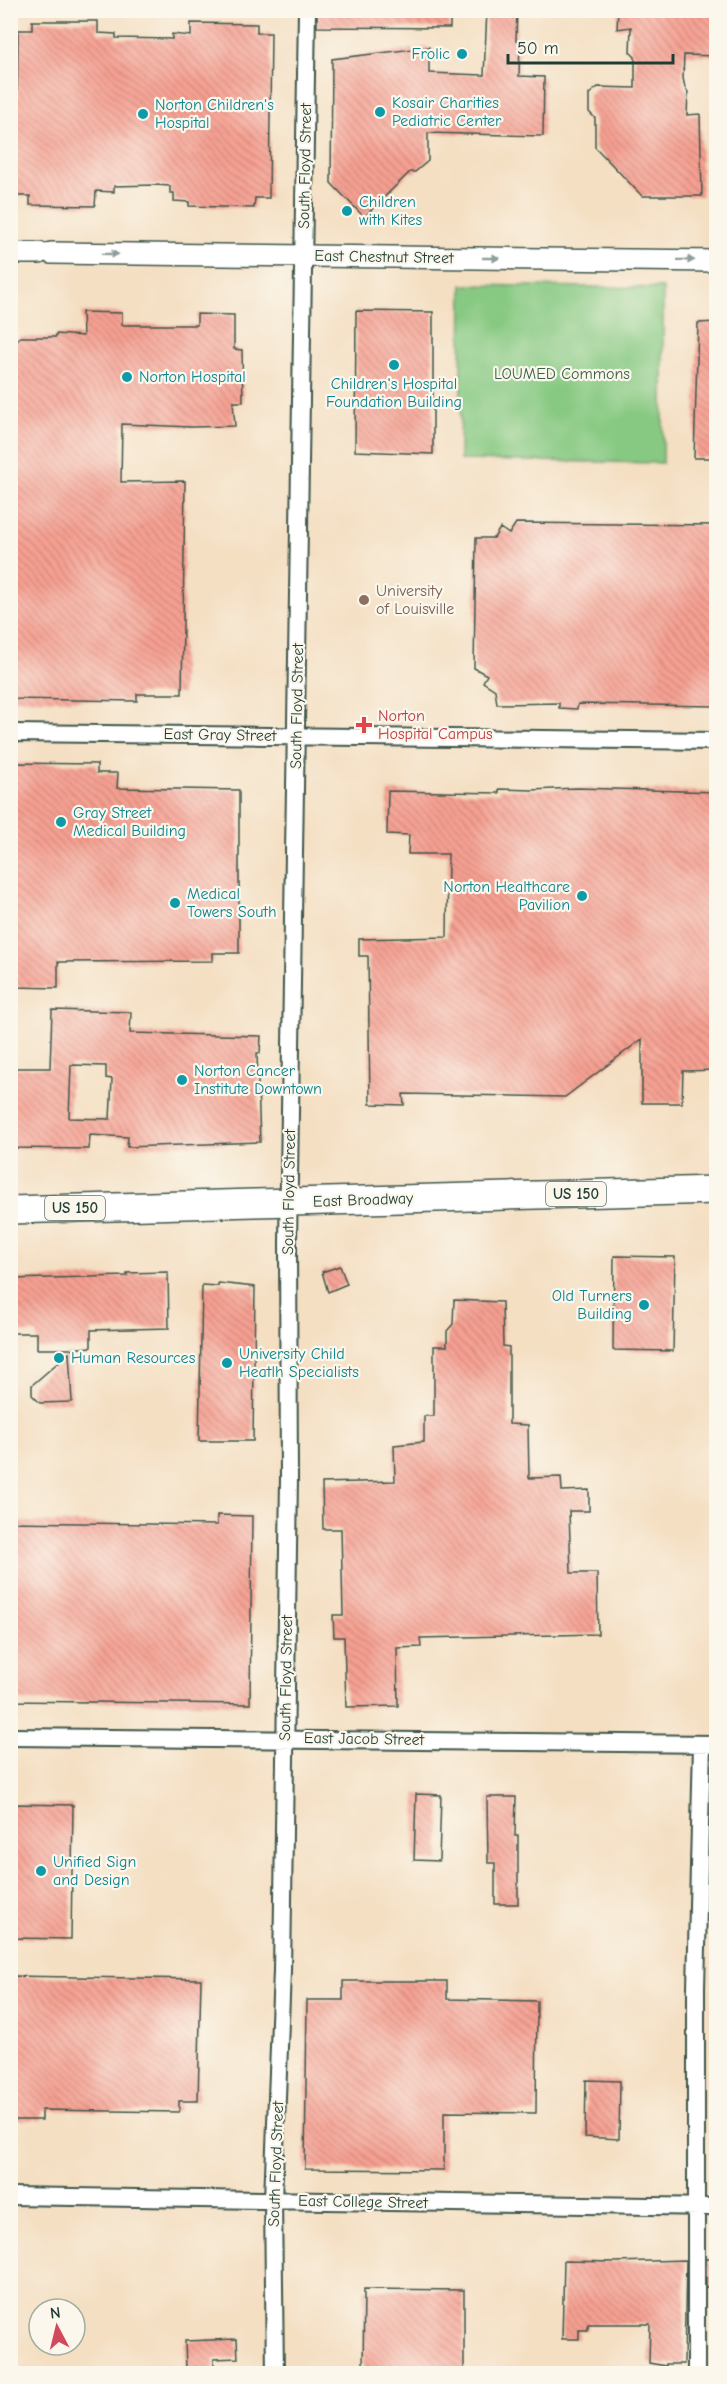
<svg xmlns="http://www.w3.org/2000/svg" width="727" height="2384" font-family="'Comic Neue',sans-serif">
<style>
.park{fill:#87c982;stroke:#53835b;stroke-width:1.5}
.building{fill:url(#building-back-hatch);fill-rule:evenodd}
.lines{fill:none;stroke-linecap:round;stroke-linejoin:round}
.minor-casing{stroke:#3f5549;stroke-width:20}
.tertiary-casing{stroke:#3f5549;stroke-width:24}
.primary-casing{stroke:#3f5549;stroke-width:30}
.minor{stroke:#fff;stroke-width:16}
.tertiary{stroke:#fff;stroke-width:21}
.primary{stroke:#fff;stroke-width:27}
.oneway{fill:#8f9e9a}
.culture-dot{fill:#0f9aa8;stroke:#fbf7ec;stroke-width:2}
.education-dot{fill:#8d6e63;stroke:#fbf7ec;stroke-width:2}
.health-dot{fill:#e0444e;stroke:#fbf7ec;stroke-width:2}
.labels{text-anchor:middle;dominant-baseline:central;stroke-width:4.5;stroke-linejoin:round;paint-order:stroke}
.shield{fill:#fbf7ec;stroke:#61756b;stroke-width:1.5}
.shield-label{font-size:15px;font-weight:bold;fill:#1f3d34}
.culture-label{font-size:16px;fill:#0d838f;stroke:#fbf7ec;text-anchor:start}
.street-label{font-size:16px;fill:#1f3d34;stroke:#fbf7ec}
.park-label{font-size:16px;fill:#396048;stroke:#fbf7ec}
.education-label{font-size:16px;fill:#785e54;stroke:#fbf7ec;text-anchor:start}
.health-label{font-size:16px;fill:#be3a42;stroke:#fbf7ec;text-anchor:start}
</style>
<defs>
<pattern id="building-back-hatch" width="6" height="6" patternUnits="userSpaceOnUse" patternTransform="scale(1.5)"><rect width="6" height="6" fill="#f7a092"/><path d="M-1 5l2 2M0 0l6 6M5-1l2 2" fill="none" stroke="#c78478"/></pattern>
</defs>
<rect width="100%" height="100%" fill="#fbf7ec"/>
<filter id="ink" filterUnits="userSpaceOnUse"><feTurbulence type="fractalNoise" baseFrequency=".0167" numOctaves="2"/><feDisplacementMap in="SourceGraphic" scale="12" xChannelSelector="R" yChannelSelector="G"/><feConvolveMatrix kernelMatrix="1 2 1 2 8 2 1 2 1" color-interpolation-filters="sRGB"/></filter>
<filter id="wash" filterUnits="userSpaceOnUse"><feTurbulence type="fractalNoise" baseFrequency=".008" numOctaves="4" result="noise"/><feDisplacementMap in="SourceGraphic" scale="24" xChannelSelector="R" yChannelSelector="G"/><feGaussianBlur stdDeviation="1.35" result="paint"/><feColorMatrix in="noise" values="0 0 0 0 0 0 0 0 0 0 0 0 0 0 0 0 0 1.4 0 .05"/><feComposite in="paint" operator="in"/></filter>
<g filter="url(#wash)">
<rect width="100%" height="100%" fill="#f4dfc3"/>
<path class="park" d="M462 285 663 288V463L460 460Z"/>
<g id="blocks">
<path class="building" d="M317 10H450V28L317 27Z
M487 10H517L516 41H520L519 76 544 77 543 136 428 133V161L415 172H410L364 217 331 183 332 59 429 47V73L484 75Z
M618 10H717V56L684 55 683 78 685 88 688 92 687 115 700 114 702 196H642L595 147V118L589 112V94L598 87 635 88V57L630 52 631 27 617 29Z
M32 21H98V33L116 34V38L172 39V34L191 36V23L257 24V33H271L269 198H255L254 208 189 206V202L174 201V193H170V186L155 185 114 186V192L96 191 95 206 30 205V196H16L18 30H32Z
M356 311 433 312V454L355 451Z
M82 312 122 313V325H197V314L234 315V349L242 350 243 402H233L235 426 191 427 122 424 121 482 185 481 182 694H137V701L10 699V347L20 337H56V334L83 336Z
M717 322V458H694L698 323Z
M516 523 717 525V706L578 704 577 709 559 708V703L497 704 495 690 483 682 487 675 474 668 476 538H494L500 528 509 534Z
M10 763 97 764V773H118L117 788 239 790V953H213V961L58 962V988L16 987V962H10Z
M577 788 717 792V1070L683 1071 682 1103H642V1039L565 1097 403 1094 404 1105 370 1104 368 956H359V939L447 937 448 854H408L409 835 387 834 388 791 499 793V789L531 790Z
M52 1010 131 1012 130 1033 261 1036 260 1053H257L260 1142 127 1147 128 1137 90 1135 89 1149 10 1148V1068H50ZM71 1065 106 1066V1078L112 1079 110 1119 69 1118Z
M614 1256 675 1257 673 1351 613 1350Z
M340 1266 347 1284 328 1292 322 1272Z
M168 1272 169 1328 91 1330V1347L70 1349H37V1333H10V1279L127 1276V1273Z
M218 1283 255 1287 253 1441H199L202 1285 218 1286Z
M454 1300 502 1302 503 1346 509 1347V1424L528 1425 529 1478 561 1477 562 1491 589 1490V1511H569L571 1573H597L598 1634 420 1638 421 1647 397 1648 398 1706 346 1707 344 1637H334L333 1615H343L341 1529H323L322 1483 395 1481 394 1445 424 1442V1416H434V1346H447V1331L453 1324Z
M69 1353 72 1402 40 1403 32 1395V1385Z
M217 1515 252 1516 250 1704 10 1701V1522L217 1525Z
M416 1794 441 1795 439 1861 414 1860Z
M487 1797H516L515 1836H518V1904H495V1863H488Z
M10 1804 73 1805 71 1939 10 1938Z
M10 1976 201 1979 198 2101H179V2112L42 2110V2120H10Z
M343 1981H447V1999L537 2001 536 2113 444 2112V2170L305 2169 307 2000H343Z
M586 2080 620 2081 619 2139 585 2137Z
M706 2259H717V2287H706Z
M686 2260 684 2364H666V2366L649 2363 650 2324H588V2330H579V2339H562L564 2261 615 2262Z
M364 2289 464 2290V2373H363Z
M237 2339 238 2358 214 2359V2372L193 2373V2369H186L185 2341Z"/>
</g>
</g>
<g filter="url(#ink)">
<use href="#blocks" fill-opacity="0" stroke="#3f5549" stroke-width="1.5"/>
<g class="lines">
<defs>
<path id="minor" d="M10 733 716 741
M10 1737 716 1744
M10 2196 716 2207
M275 2374 273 2199 282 1971 289 1478 288 1242 307 10
M696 2374V1988L702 1744"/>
<path id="tertiary" d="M10 253H39
M51 253 716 261"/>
<path id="primary" d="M10 1210 716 1190"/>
</defs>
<use href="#minor" class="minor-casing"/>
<use href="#tertiary" class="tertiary-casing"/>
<use href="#primary" class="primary-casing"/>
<use href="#minor" class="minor"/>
<use href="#tertiary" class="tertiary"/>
<use href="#primary" class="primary"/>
</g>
<defs><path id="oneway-solid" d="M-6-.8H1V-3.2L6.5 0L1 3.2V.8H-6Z" transform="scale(1.5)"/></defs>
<g class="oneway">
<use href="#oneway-solid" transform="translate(110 254) rotate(1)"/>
<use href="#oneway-solid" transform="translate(491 258)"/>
<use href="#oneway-solid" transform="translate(686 260) rotate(1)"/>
</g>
</g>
<g class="culture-dot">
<circle cx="462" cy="54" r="6"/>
<circle cx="380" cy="112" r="6"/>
<circle cx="143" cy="114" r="6"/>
<circle cx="347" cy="211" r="6"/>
<circle cx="394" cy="365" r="6"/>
<circle cx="127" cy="377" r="6"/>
<circle cx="61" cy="822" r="6"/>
<circle cx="582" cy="896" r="6"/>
<circle cx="175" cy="903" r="6"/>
<circle cx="182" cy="1080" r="6"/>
<circle cx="644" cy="1305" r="6"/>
<circle cx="59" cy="1358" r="6"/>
<circle cx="227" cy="1363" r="6"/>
<circle cx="41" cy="1871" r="6"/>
</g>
<circle class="education-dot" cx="364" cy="600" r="6"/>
<path class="health-dot" d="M361 716h6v6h6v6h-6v6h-6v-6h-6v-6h6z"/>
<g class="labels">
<g class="shield">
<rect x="546" y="1182" width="60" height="24" rx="4.5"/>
<rect x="45" y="1196" width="60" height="24" rx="4.5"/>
</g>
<g class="shield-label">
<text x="576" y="1194">US 150</text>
<text x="75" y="1208">US 150</text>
</g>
<g class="culture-label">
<text x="450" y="54" text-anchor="end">Frolic</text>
<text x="392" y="103">Kosair Charities<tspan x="392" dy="18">Pediatric Center</tspan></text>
<text x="155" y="105">Norton Children's<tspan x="155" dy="18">Hospital</tspan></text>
<text x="359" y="202">Children<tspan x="359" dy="18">with Kites</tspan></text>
<text x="139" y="377">Norton Hospital</text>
<text x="394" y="384" text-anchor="middle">Children's Hospital<tspan x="394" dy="18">Foundation Building</tspan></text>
<text x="73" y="813">Gray Street<tspan x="73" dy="18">Medical Building</tspan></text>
<text x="570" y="887" text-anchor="end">Norton Healthcare<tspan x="570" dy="18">Pavilion</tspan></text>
<text x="187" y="894">Medical<tspan x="187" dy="18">Towers South</tspan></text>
<text x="194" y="1071">Norton Cancer<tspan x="194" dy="18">Institute Downtown</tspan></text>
<text x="632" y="1296" text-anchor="end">Old Turners<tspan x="632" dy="18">Building</tspan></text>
<text x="239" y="1354">University Child<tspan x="239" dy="18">Heatlh Specialists</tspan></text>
<text x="71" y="1358">Human Resources</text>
<text x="53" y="1862">Unified Sign<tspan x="53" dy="18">and Design</tspan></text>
</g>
<g class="street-label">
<text transform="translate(305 166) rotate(-89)">South Floyd Street</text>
<text transform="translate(384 257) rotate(1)">East Chestnut Street</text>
<text transform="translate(297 706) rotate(-89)">South Floyd Street</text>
<text transform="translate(220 735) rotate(1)">East Gray Street</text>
<text transform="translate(289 1192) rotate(-89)">South Floyd Street</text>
<text transform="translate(363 1200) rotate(-2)">East Broadway</text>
<text transform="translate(286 1678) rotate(-89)">South Floyd Street</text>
<text transform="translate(364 1739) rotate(1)">East Jacob Street</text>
<text transform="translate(276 2164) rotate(-88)">South Floyd Street</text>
<text transform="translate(363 2202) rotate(1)">East College Street</text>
</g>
<g class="park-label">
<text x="562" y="374">LOUMED Commons</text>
</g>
<g class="education-label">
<text x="376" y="591">University<tspan x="376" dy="18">of Louisville</tspan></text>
</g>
<g class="health-label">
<text x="378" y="716">Norton<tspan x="378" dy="18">Hospital Campus</tspan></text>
</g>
</g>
<rect width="727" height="2384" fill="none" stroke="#fbf7ec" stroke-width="36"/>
<g transform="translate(57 2327) rotate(353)"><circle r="28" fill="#fbf7ec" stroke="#a3ada2" stroke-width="1.5"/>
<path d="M0-4.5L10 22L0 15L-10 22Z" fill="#d1495b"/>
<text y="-9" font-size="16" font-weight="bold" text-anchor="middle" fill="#1f3d34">N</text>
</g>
<path d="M508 54v9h165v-9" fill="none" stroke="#1f3d34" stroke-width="3"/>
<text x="517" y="54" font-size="18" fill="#1f3d34" stroke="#fbf7ec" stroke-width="4.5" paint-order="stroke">50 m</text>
</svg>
